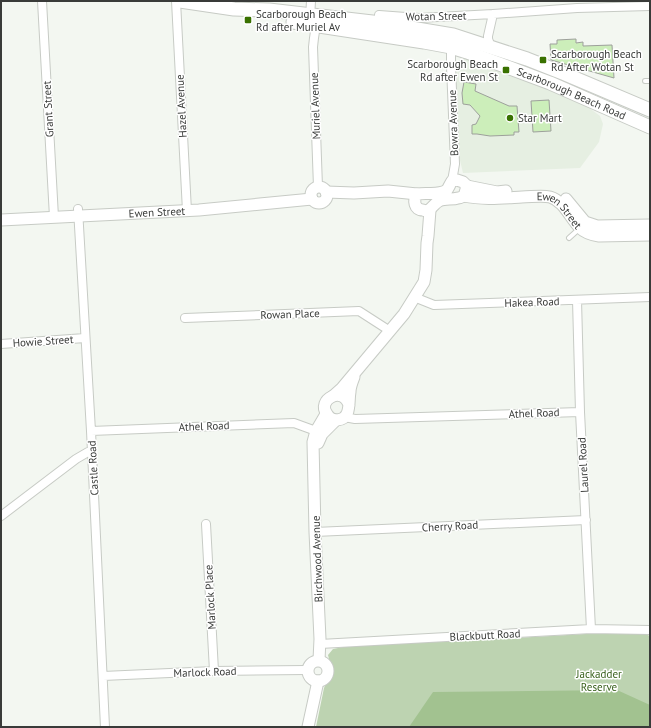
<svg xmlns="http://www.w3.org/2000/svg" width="651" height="728" font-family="'PT Sans',sans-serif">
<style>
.built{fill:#e6efe2}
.green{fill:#bdd3b1}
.water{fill:#a2c290}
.building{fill:#cceeba;stroke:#9da09b}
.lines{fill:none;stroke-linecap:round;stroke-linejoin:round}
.lane-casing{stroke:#c7cbc5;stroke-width:6}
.street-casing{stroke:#c7cbc5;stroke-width:10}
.secondary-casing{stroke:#c7cbc5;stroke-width:13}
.primary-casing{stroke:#c7cbc5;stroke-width:15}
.lane{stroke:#fff;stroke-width:4}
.street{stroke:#fff;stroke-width:8}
.secondary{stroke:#fff;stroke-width:11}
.primary{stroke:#fff;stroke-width:13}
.poi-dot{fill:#397100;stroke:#fff;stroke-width:1.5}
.labels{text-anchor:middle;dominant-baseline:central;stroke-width:3;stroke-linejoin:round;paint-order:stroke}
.poi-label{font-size:11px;fill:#393b39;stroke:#fff;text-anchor:start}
.street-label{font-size:11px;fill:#393b39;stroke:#fff}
.park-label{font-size:11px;fill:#39611d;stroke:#fff}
</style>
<rect width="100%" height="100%" fill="#f3f7f1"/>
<path class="built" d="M464 57 522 77 584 104 600 116 603 124 599 142 580 168 463 173 458 152 455 67 457 62Z"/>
<path class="green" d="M638 631 650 636V727H316L324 688 332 671 328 655 333 649 358 644 514 638Z"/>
<path class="water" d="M617 690 650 705V727H409L433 692Z"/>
<path class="building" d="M576 39V43L583 42V46L612 45 614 78 551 60 550 44H557V40Z
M464 82 476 84 475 91 509 106H517L519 132H514V135L490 136 477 134H472V125L476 124 480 116 470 105 463 104 462 93Z
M549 100 551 131 533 132 531 101Z"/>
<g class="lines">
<defs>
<path id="lane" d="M645 81H650
M569 238 579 229"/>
<path id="street" d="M42 1 54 217
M176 1 187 211
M379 15 419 18 493 14 577 8 650 6
M310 18 311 1
M316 25 314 38 313 47 318 187
M451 44V66L455 164 452 181
M491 47 488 39V36L493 14
M78 209 91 431 105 727
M414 297 434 305 650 297
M577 300 580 412 591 629
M185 318 359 311 390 331
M1 344 85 338
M344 417 355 419 580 412
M91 431 294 423 316 431
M1 516 76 459 88 452 92 451
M206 524 214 671
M315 532 586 520
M320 644 591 629 650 630
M103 676 214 671 307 670"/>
<g id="secondary">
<path d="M457 180 463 182 467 186 464 196C462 197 460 198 458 198 452 200 445 198 439 201 435 203 433 207 430 209 428 211 425 211 423 210 414 210 413 200 417 194 427 192 439 196 447 190 449 187 450 184 452 181Z"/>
<path d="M467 186 497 192 506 191"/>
<circle cx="319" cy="195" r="8"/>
<path d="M326 192 354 193 388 191 417 194"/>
<path id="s1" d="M464 196C483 200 503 198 522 197 531 197 542 195 550 197 564 201 570 218 580 228 585 233 592 235 599 236L650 235"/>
<path d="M566 199 585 222 597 226 650 225"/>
<path id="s2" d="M1 220 199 210 312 199"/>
<path d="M333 396 342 388 404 314 424 282 426 270 427 243 428 236 430 210"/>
<path d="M349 405C343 385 316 400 327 414 329 418 333 420 337 420 352 419 348 402 350 392 350 387 352 382 354 377"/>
<path d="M318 443 322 434 336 420"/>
<path d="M319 660 320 639 315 532 313 442 316 431 326 414"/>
<circle cx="318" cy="671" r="10"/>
<path d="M308 727 318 681"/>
</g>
<g id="primary">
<path d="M180 1 234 9 269 10 381 23 453 35 527 59 565 74 650 110"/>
<path id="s3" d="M293 22 424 42 451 47 467 52 550 83 650 127"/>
</g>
</defs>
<use href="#lane" class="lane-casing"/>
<use href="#street" class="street-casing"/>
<use href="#secondary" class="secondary-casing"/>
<use href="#primary" class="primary-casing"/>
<use href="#lane" class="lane"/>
<use href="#street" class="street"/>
<use href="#secondary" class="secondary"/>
<use href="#primary" class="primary"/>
</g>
<g class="poi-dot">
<rect x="244" y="16" width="8" height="8" rx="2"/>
<rect x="539" y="56" width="8" height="8" rx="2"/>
<rect x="502" y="66" width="8" height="8" rx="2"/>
<circle cx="510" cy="118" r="4"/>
</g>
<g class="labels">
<g class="poi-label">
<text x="256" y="14">Scarborough Beach<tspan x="256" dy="13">Rd after Muriel Av</tspan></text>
<text x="551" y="54">Scarborough Beach<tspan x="551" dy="13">Rd After Wotan St</tspan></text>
<text x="498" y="64" text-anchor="end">Scarborough Beach<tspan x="498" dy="13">Rd after Ewen St</tspan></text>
<text x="518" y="118">Star Mart</text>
</g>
<g class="street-label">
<text transform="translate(436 16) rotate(-1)">Wotan Street</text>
<text stroke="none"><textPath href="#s3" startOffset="289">Scarborough Beach Road</textPath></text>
<text transform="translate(181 106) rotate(-93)">Hazel Avenue</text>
<text transform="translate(315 106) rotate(-92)">Muriel Avenue</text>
<text transform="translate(48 109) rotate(-93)">Grant Street</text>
<text transform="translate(453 123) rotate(-92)">Bowra Avenue</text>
<text stroke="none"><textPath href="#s2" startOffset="156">Ewen Street</textPath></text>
<text stroke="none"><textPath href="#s1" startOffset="101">Ewen Street</textPath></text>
<text transform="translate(532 302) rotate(-2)">Hakea Road</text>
<text transform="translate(290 314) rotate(-2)">Rowan Place</text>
<text transform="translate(43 341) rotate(-4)">Howie Street</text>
<text transform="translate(534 413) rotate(-2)">Athel Road</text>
<text transform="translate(204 426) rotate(-2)">Athel Road</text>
<text transform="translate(583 465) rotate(-93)">Laurel Road</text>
<text transform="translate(93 468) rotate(-93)">Castle Road</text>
<text transform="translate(450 526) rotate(-3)">Cherry Road</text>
<text transform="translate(317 559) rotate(-92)">Birchwood Avenue</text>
<text transform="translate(210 597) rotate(-93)">Marlock Place</text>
<text transform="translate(485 635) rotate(-3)">Blackbutt Road</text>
<text transform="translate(205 672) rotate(-2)">Marlock Road</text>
</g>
<g class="park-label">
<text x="599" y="674">Jackadder<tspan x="599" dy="13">Reserve</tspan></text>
</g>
</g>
<rect width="651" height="728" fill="none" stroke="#393b39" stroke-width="4"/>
</svg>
